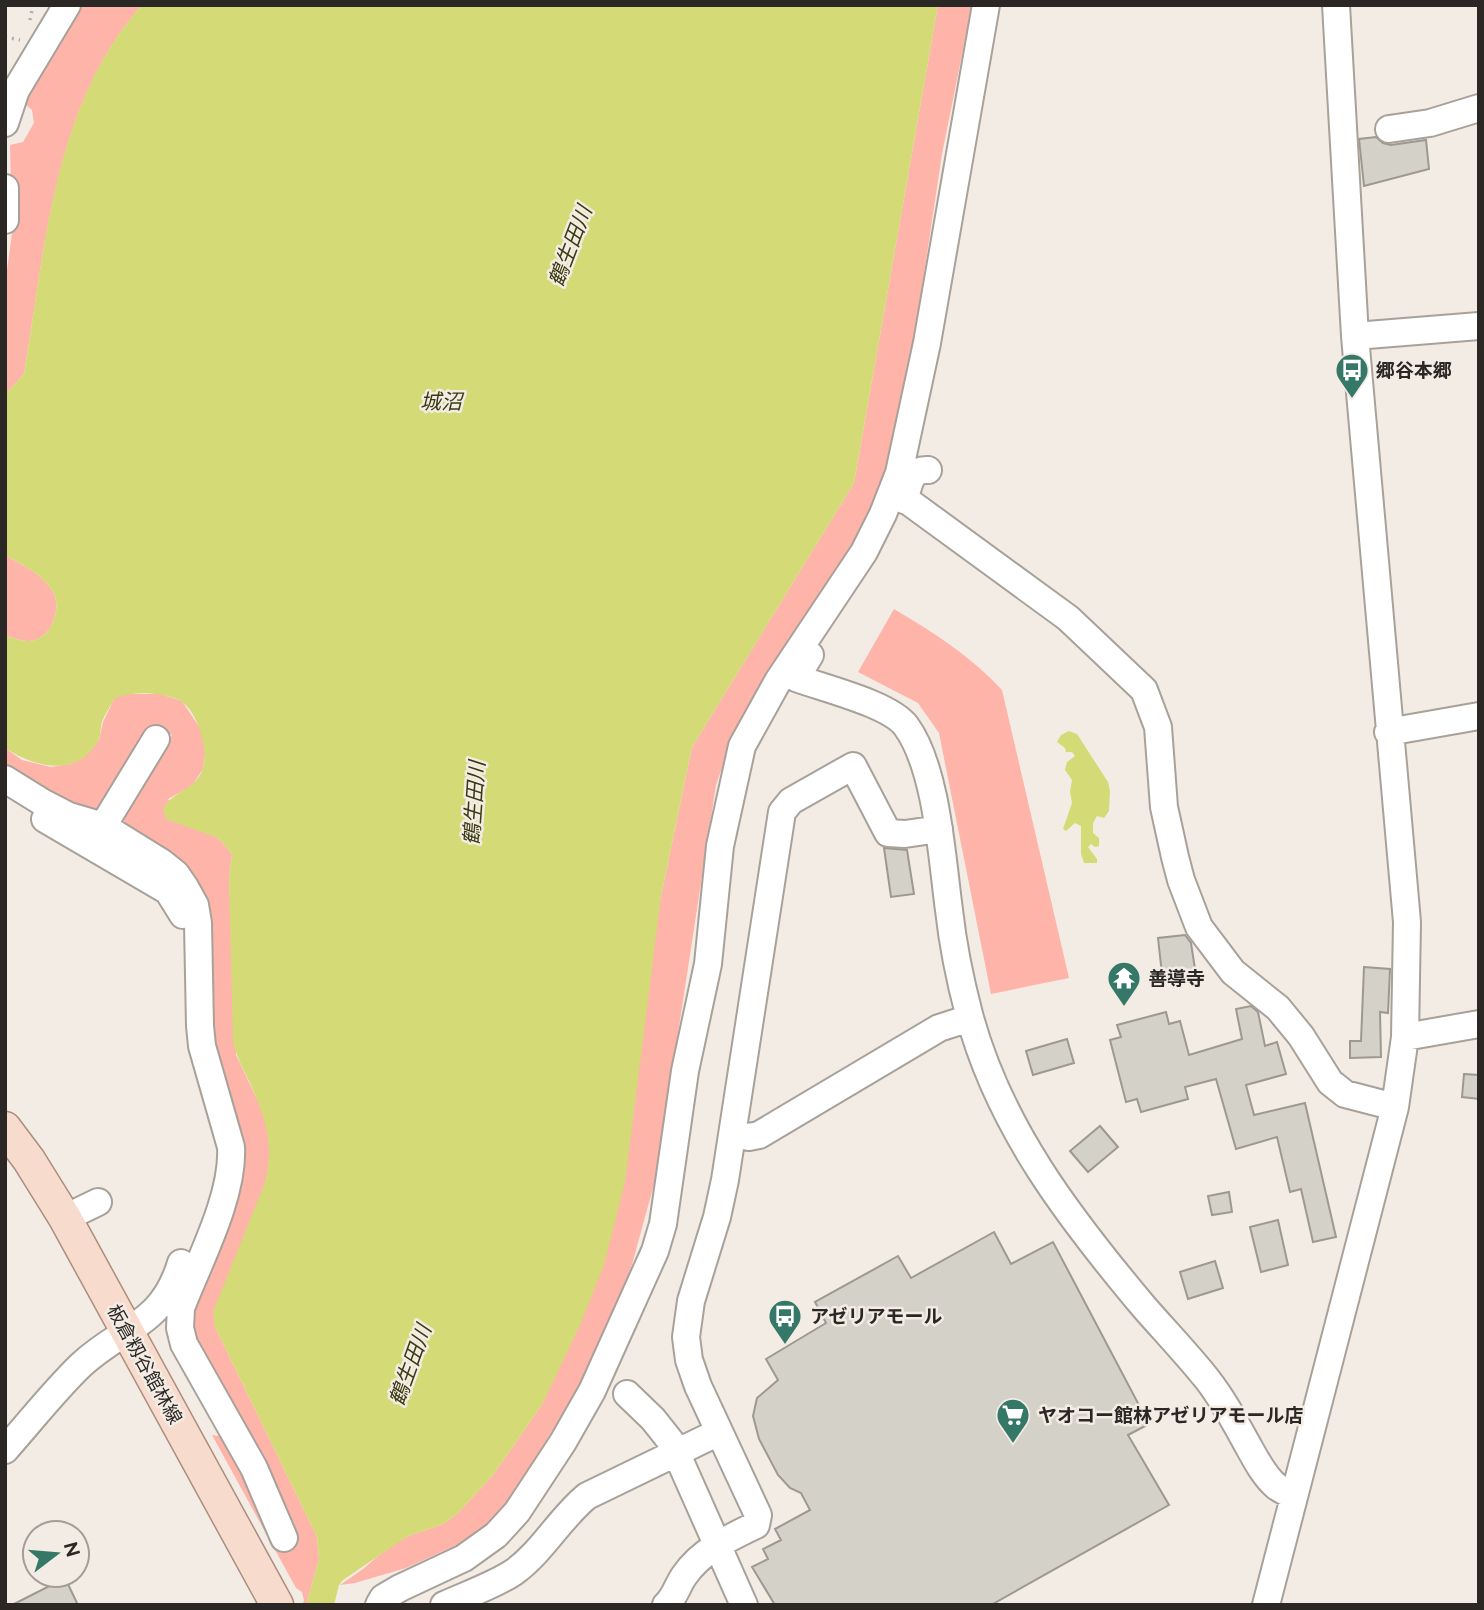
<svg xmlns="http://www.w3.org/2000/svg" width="1484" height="1610" font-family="Raleway,'Noto Sans JP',sans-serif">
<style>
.green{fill:#feb4a9}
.water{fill:#d4db76}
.building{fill:#d4d1c8;stroke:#9c9990;stroke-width:2}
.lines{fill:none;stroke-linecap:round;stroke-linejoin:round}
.minor-casing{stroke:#a8a19a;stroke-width:30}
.major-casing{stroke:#ab8d7d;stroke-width:35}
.path{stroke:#b2ada7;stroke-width:3.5;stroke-dasharray:2 5;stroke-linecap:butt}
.minor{stroke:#fff;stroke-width:26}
.major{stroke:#f7dcce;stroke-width:32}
.labels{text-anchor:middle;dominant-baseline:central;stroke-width:5;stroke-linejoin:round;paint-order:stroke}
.poi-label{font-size:19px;font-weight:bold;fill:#2a2725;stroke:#f3ece4;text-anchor:start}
.street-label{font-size:19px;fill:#2a2725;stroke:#f3ece4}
.water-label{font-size:21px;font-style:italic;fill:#383b10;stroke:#f3ece4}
</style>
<rect width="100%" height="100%" fill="#f3ece4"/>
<path class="green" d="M74 5H142C54 104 45 249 24 374L5 395V285L12 233 10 145 23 142 34 123 32 110 26 105 15 106Z
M938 5H972L942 154 896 461 873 522 733 736 716 785 656 1177 625 1290 580 1387 508 1501 492 1522 472 1538 406 1568 355 1583 340 1585 363 1569 384 1551 408 1536 443 1524 458 1513 493 1475 543 1403 661 896 692 747 854 483Z
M5 555C22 565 43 574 53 592 63 610 50 642 27 641 20 641 12 637 5 636Z
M894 609C933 632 972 657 1002 690L1069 978 991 994 939 733 918 703 858 672Z
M125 694H160L182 701 200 728 206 749 203 769 192 786 168 799 218 838 232 854 229 878 236 1055 262 1110 269 1134 270 1159 266 1180 215 1327 317 1537 319 1559 306 1605H302L304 1601 302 1592 296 1588 212 1435 231 1438 194 1349 185 1316 229 1200 192 887 199 883 191 870 184 875 110 826 163 752 172 735 155 725 98 820 5 773V748L22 760 51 767 70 764 99 740 103 722 115 697Z"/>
<path class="water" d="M142 5H938L854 483 692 747 661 896 625 1182 604 1265 580 1325 543 1403 493 1475 458 1513 443 1524 408 1536 343 1580 339 1585 334 1605H306L319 1559 317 1537 215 1327 213 1312 266 1180C274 1140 265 1117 249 1081 242 1067 236 1056 233 1041L229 878 232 854 218 838 166 819 163 809C173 790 196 791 203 768 209 749 197 709 179 700 160 692 134 691 115 698 111 705 105 714 102 722 100 729 101 737 97 743 75 778 34 767 5 748V636C12 637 20 641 27 641 50 642 63 610 53 592 43 574 22 565 5 555V395L24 374C45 250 53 104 142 5Z
M1069 731 1077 734 1108 782 1110 791 1109 811 1104 818 1097 816 1093 823V833L1099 838V846L1095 847 1091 844 1088 847 1097 859V863H1084L1081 854V826L1075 823 1066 831 1063 829 1072 803 1070 792 1072 780 1065 770 1067 762 1075 756 1072 752H1066L1065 748 1057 742 1061 735Z"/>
<path class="building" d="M1376 137 1383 143 1391 145 1426 140 1429 169 1364 186 1359 139Z
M884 848 907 850 914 894 891 897Z
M1185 935 1191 943 1195 969 1162 974 1158 938Z
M1364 967 1390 969 1388 1013 1380 1012 1381 1057 1350 1058V1041H1361Z
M1251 1006 1258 1012 1265 1046 1277 1042 1286 1074 1246 1085 1254 1115 1305 1103 1336 1237 1313 1242 1301 1189 1290 1192 1277 1137 1236 1149 1216 1079 1185 1087 1188 1099 1141 1112 1137 1099 1126 1102 1110 1040 1121 1037 1117 1025 1166 1012 1169 1024 1180 1021 1189 1055 1242 1039 1236 1009Z
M1067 1039 1074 1063 1033 1075 1026 1051Z
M1464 1074 1479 1075V1099L1462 1097Z
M1100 1126 1118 1147 1088 1172 1070 1151Z
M1229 1192 1232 1212 1212 1215 1208 1196Z
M1278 1220 1288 1265 1261 1272 1250 1227Z
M994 1232 1011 1264 1053 1242 1149 1424 1128 1435 1169 1505 991 1605H775L752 1567 768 1559 763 1549 781 1540 775 1529 810 1510 801 1493 790 1488 778 1475 759 1439 753 1416 757 1398 778 1380 766 1359 826 1323 815 1302 898 1256 911 1278Z
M1215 1261 1223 1288 1188 1299 1180 1272Z
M65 1578 78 1605H12Z"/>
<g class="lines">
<defs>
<path id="minor" d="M5 123 16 90 67 5
M1389 129 1430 123 1479 108
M5 188V220
M1355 336 1479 326
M905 499 1068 618 1144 690 1158 727 1164 807 1175 857 1181 880 1199 927 1233 972 1278 1008 1301 1036 1330 1082 1345 1094 1395 1107
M904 500C910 484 909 469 928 470
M810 655 796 678C823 688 890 704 906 726 937 768 942 859 949 910 953 946 960 980 969 1014 999 1127 1070 1219 1144 1307 1165 1331 1187 1354 1207 1379 1222 1398 1234 1420 1246 1442 1254 1456 1263 1475 1276 1486 1281 1490 1288 1493 1294 1496
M1388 732 1479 716
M5 779 42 802 69 816 103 826 161 862 176 874 185 887 195 905 198 923 200 1026 202 1046 231 1147C234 1196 199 1261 181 1308L180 1328 184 1344 254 1468 284 1538
M45 819 168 891 183 915
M103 826 156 739
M1405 1037 1479 1024
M733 1134 749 1137 759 1135 939 1028 970 1018
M65 1218 98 1202
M627 1394 653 1419 672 1443 744 1605
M5 1450C30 1422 54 1391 81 1365 123 1326 162 1326 181 1263
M379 1605 383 1598 400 1588 464 1558 496 1535 517 1512 563 1442 592 1391 655 1251 663 1224 685 1071 708 964 720 846 742 746 778 681 864 552 883 514 899 473 927 343 986 5
M444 1605C466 1595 495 1585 514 1572 543 1551 560 1518 587 1496L719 1432
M666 1605C675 1597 677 1586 684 1576 701 1551 729 1538 756 1525L758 1515 698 1386 689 1360 686 1337 691 1301 717 1217 725 1180 782 812 791 801 853 766 888 833 905 834 939 829
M1266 1605 1395 1107 1405 1037 1407 922 1355 336 1336 5"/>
<path id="major" d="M5 1128 29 1160 65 1218 277 1605"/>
</defs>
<use href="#minor" class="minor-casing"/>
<use href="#major" class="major-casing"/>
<path class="path" d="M30 20 33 5
M5 37 20 40"/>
<use href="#minor" class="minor"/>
<use href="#major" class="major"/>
</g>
<defs>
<symbol id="bus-pin" viewBox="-11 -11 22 30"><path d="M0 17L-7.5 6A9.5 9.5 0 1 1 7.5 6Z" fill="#367868" stroke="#f3ece4"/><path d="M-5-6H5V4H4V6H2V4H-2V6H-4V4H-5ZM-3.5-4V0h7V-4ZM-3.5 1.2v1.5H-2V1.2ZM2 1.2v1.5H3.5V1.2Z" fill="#fff"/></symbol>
<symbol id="temple-pin" viewBox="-11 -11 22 30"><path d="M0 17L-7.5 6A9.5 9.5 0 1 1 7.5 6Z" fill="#367868" stroke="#f3ece4"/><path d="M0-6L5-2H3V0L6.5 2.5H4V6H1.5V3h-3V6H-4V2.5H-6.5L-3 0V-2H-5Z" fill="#fff"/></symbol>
<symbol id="supermarket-pin" viewBox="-11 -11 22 30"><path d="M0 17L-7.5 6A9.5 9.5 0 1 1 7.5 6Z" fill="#367868" stroke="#f3ece4"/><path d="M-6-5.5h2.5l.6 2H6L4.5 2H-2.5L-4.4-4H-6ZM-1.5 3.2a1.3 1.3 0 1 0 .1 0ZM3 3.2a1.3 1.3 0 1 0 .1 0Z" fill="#fff"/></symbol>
</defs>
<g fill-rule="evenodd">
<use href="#bus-pin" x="1333" y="351" width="38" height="52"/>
<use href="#temple-pin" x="1105" y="959" width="38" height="52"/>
<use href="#bus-pin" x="766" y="1297" width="38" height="52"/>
<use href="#supermarket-pin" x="994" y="1396" width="38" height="52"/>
</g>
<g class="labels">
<g class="poi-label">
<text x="1376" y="370">郷谷本郷</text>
<text x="1148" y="978">善導寺</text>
<text x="810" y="1316">アゼリアモール</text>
<text x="1038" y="1415">ヤオコー館林アゼリアモール店</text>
</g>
<g class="street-label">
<text transform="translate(145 1364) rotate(61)">板倉籾谷館林線</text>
</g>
<g class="water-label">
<text transform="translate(570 246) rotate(-69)">鶴生田川</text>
<text x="441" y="401">城沼</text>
<text transform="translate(474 803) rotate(-86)">鶴生田川</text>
<text transform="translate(410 1365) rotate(-70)">鶴生田川</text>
</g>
</g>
<rect width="1484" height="1610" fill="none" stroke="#2a2725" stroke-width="14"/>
<g transform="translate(56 1554) rotate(74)"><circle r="33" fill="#f3ece4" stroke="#a39d98" stroke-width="2"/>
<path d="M0-5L12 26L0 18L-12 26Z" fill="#367868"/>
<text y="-10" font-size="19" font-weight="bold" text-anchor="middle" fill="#2a2725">N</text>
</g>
</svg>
